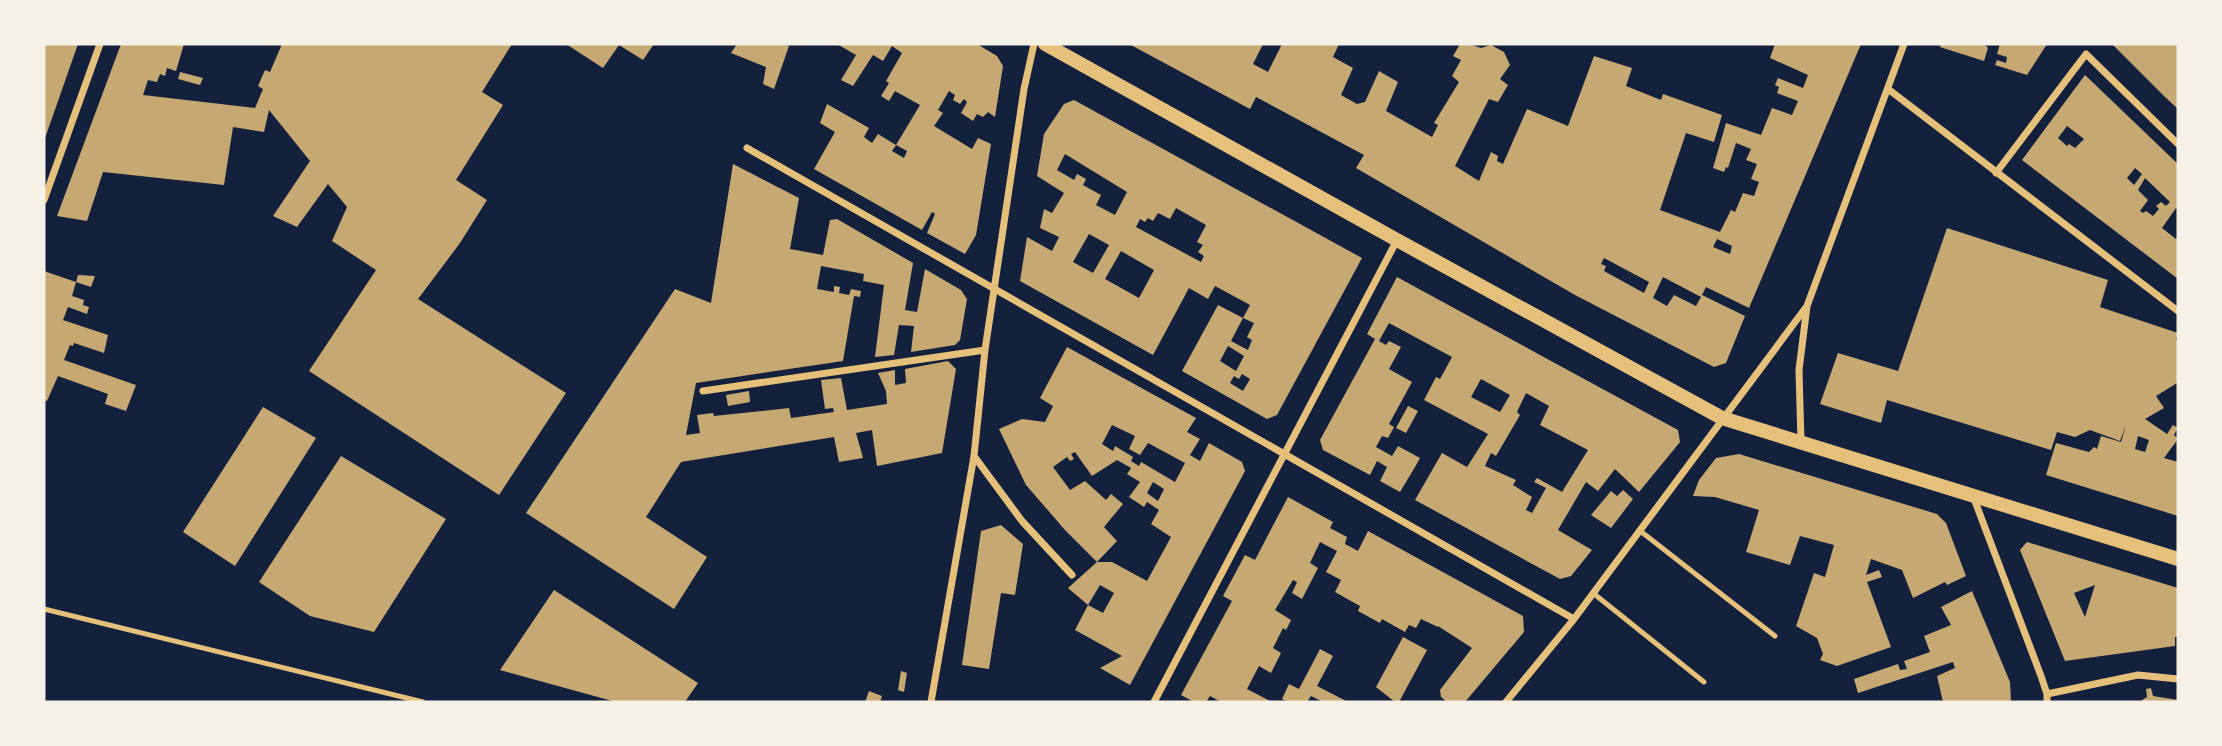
<svg xmlns="http://www.w3.org/2000/svg" width="2222" height="746" font-family="'Fira Sans',sans-serif">
<style>
.building{fill:#c6a872;fill-rule:evenodd}
.lines{fill:none;stroke-linecap:round;stroke-linejoin:round}
.service{stroke:#e5c07b;stroke-width:5}
.minor{stroke:#e5c07b;stroke-width:7}
.secondary{stroke:#e5c07b;stroke-width:14}
</style>
<rect width="100%" height="100%" fill="#14213d"/>
<path class="building" d="M44 44H78L44 141Z
M121 44H184L176 71 167 68 165 76 160 74 157 82 148 80 143 95 255 108 263 89 258 86 265 70 270 72 282 44H512L482 92 503 105 456 180 487 200 460 243 418 299 566 393 499 495 309 371 376 270 332 241 347 207 328 184 297 227 273 216 310 161 269 110 264 132 233 127 224 185 103 172 87 221 57 216Z
M566 44H654L643 60 619 45 603 68Z
M737 44H783L789 46 774 89 763 84 766 67 731 53Z
M837 44H977L997 56 1003 66 995 117 988 112 983 117 977 114 973 121 961 113 967 102 964 99 960 104 953 100 955 95 949 91 938 110 943 113 934 126 972 149 978 138 991 144 976 235 965 254 927 233 935 214 932 212 922 230 814 169 835 132 820 123 827 104 869 128 864 137 872 143 878 134 896 145 892 151 904 158 907 151 896 145 920 105 895 91 889 101 881 96 889 83 886 81 902 53 892 46 883 61 873 55 853 86 841 80 856 55Z
M1129 44H1263L1253 64 1268 72 1282 44H1339L1333 57 1353 68 1341 95 1357 104 1365 102 1379 71 1398 82 1386 111 1432 137 1438 125 1434 123 1459 82 1452 76 1461 60 1453 56 1460 44H1469L1481 48 1491 45 1504 52 1510 65 1500 79 1508 85 1498 102 1489 99 1455 166 1479 181 1491 152 1498 156 1497 161 1503 164 1527 109 1568 126 1594 56 1632 68 1626 86 1661 100 1663 94 1722 115 1714 142 1686 133 1660 210 1720 232 1731 210 1735 212 1743 193 1754 196 1759 182 1751 179 1757 164 1746 160 1751 149 1736 143 1728 168 1726 167 1724 172 1713 168 1726 123 1761 135 1772 108 1792 115 1798 101 1777 93 1779 87 1775 85 1778 78 1803 88 1808 75 1770 58 1775 44H1861L1749 308 1706 287 1702 295 1745 316 1726 363 1714 367 1575 295 1356 168 1364 155 1256 97 1250 109ZM1717 239 1732 246 1730 254 1713 247ZM1604 258 1649 282 1644 293 1604 271 1606 266 1601 264ZM1663 277 1701 297 1696 306 1674 295 1667 306 1653 298Z
M1941 44H1984L1988 48 1984 61 1940 47Z
M2000 44H2047L2027 75 1995 65 1997 60 2006 63 2007 57 1997 54Z
M2112 44H2178V109L2165 97Z
M180 72 203 78 200 85 178 79Z
M2085 75 2178 164V210L2176 208 2162 228 2176 239 2178 236V279L2022 160ZM2067 126 2084 139 2075 148 2069 144 2067 146 2058 138ZM2135 168 2142 174 2134 185 2127 178ZM2145 178 2170 202 2166 206 2161 202 2156 206 2159 209 2153 216 2146 211 2143 213 2140 211 2148 200 2138 190Z
M1074 100 1362 258 1277 415 1267 419 1182 371 1218 305 1243 318 1231 341 1248 350 1252 340 1247 337 1254 323 1243 318 1250 305 1215 286 1208 299 1189 288 1153 355 1020 281 1027 237 1052 251 1059 237 1040 228 1044 209 1052 213 1064 193 1037 176 1044 134 1064 104ZM1065 154 1127 192 1115 215 1096 205 1101 195 1083 185 1086 179 1077 174 1074 180 1057 170ZM1176 208 1206 225 1197 242 1203 245 1198 252 1204 256 1201 262 1136 227 1140 219 1145 222 1148 218 1153 221 1158 213 1170 219ZM1089 234 1109 245 1093 273 1073 262ZM1121 251 1154 270 1139 298 1105 279ZM1228 346 1244 356 1236 371 1220 361ZM1242 374 1250 379 1243 391 1230 383 1234 376 1239 379Z
M733 164 799 198 790 249 823 255 830 220 837 219 913 263 905 310 917 312 925 269 961 290 967 299 960 340 955 345 911 352 914 326 899 325 894 355 875 357 884 285 863 281 864 274 821 266 817 289 834 292V286L840 287 839 293 849 295 851 289 861 291 860 297 854 296 843 361 696 383 686 435 700 433 697 415 713 413 714 416 789 408 791 418 834 412 833 408 825 409 821 380 841 378 847 410 887 404 886 391 878 373 895 370V385L906 383 905 369 948 361 956 369 942 453 877 466 872 430 856 433 863 458 839 462 834 437 681 462 646 517 707 557 674 609 526 513 675 289 711 303Z
M1947 228 2108 280 2100 307 2178 333 2176 340 2178 341V385L2177 383 2156 396 2164 408 2145 419 2167 434 2173 425 2178 428 2174 435 2178 439 2164 458 2178 462V516L2046 475 2056 443 2089 452 2094 447 2097 449 2101 436 2121 442 2126 425 2120 441 2090 430 2075 437 2057 432 2051 450 1887 400 1881 423 1820 404 1838 353 1898 371ZM2138 436 2149 440 2145 452 2135 449Z
M44 271 76 282 72 296 84 300 83 305 89 307 87 314 68 307 63 320 108 335 104 353 74 343 73 346 70 345 64 360 136 385 126 411 105 404 108 394 58 376 47 401 44 400Z
M78 275 95 276 91 287 76 282Z
M1397 277 1678 430 1680 442 1639 492 1615 469 1598 491 1586 482 1558 530 1592 550 1571 576 1560 579 1415 500 1442 453 1467 467 1488 434 1424 400 1436 377 1440 379 1452 357 1389 323 1379 341 1386 345 1389 341 1401 347 1389 369 1412 382 1389 424 1394 427 1388 438 1382 436 1376 447 1392 456 1398 446 1420 458 1415 467 1400 492 1380 481 1387 467 1377 461 1370 475 1323 450 1320 440 1375 339 1367 334ZM1481 379 1510 395 1500 412 1471 397ZM1526 393 1549 406 1540 425 1588 450 1562 492 1537 478 1534 482 1546 488 1532 513 1526 510 1532 497 1513 485 1516 480 1485 466 1491 453 1496 456 1520 415 1517 412Z
M1067 347 1196 418 1187 432 1200 439 1190 455 1200 461 1209 443 1242 462 1245 471 1130 685 1100 668 1122 656 1075 630 1088 605 1103 613 1114 593 1100 585 1088 605 1068 588 1097 562 1065 530 1026 485 999 429 1022 419 1045 422 1053 406 1040 398ZM1112 425 1135 436 1129 449 1140 455 1148 443 1185 463 1175 482 1141 462 1139 466 1131 461 1133 457 1115 446 1113 451 1102 444ZM1075 452 1092 476 1117 460 1131 468 1127 474 1140 482 1129 497 1144 507 1147 502 1159 510 1151 524 1171 537 1147 581 1112 562H1097L1117 541 1104 527 1123 504 1111 494 1106 500 1085 481 1070 490 1053 467 1067 457 1070 461 1074 459 1071 454ZM1153 482 1164 489 1158 501 1147 493Z
M749 391 750 402 728 406 726 395Z
M1408 406 1418 411 1406 433 1396 428Z
M263 407 316 438 235 566 183 532Z
M1739 454 1937 514 1946 523 1966 576 1947 585 1945 582 1913 598 1902 570 1871 559 1866 575 1879 570 1882 577 1867 582 1891 647 1837 666 1820 660 1823 654 1817 638 1796 626 1814 573 1825 577 1834 545 1800 536 1790 565 1746 552 1759 510 1715 497 1693 496 1699 480 1716 458Z
M341 456 446 519 374 632 310 616 259 582Z
M1623 490 1633 499 1611 528 1591 515 1611 491 1617 496Z
M1288 497 1333 522 1330 528 1347 537 1345 544 1358 551 1368 531 1523 616 1524 632 1465 702H1447L1441 697 1440 690 1472 648 1438 626V627L1421 619 1416 628 1409 625 1405 632 1382 619 1380 623 1358 611 1360 606 1335 592 1341 580 1326 572 1337 551 1320 542 1310 563 1318 568 1302 599 1292 593 1297 582 1293 580 1275 610 1291 620 1286 630 1283 628 1273 648 1281 653 1271 673 1259 666 1247 689 1272 702H1221L1210 696 1206 702H1194L1181 695 1232 601 1223 596 1245 555 1255 560Z
M1001 525 1023 544 1015 595 1001 593 989 669 962 665 981 531Z
M2027 542 2178 588V637H2175V646L2065 661 2020 550ZM2095 585 2085 617 2074 593Z
M554 590 698 683 685 702H616L500 670Z
M1972 591 2010 682 2011 702H1943L1937 676 1955 668 1953 662 1858 693 1854 679 1898 664 1900 670 1907 669 1904 661 1930 652 1924 636 1951 625 1941 607Z
M1403 637 1427 650 1399 702H1395L1376 687Z
M1320 649 1333 656 1317 686 1348 702H1323L1311 696 1307 702H1288L1282 699 1289 684 1299 689Z
M901 671 907 673 904 692 898 690Z
M2151 688 2153 696 2178 700V702H2139L2147 697 2146 689Z
M869 691 882 696 880 702H865Z"/>
<g class="lines">
<path class="service" d="M1639 530 1775 636
M1593 593 1704 682
M44 609 423 702"/>
<path class="minor" d="M1888 89 2178 311
M747 148 1574 619
M1996 173 2086 54 2178 144
M44 200 100 44
M703 391 985 350
M1801 442 1799 370 1807 306 1904 44
M974 456 1022 521 1072 575
M1973 496 2041 676 2047 694V702
M2047 694 2138 675 2178 679
M931 702 974 456 985 350 1024 89 1034 44
M1154 702 1397 240
M1506 702 1574 619 1807 306"/>
<path class="secondary" d="M1045 44 1397 240 1722 418 2178 559"/>
</g>
<rect width="2222" height="746" fill="none" stroke="#f6f1e7" stroke-width="91"/>
</svg>
